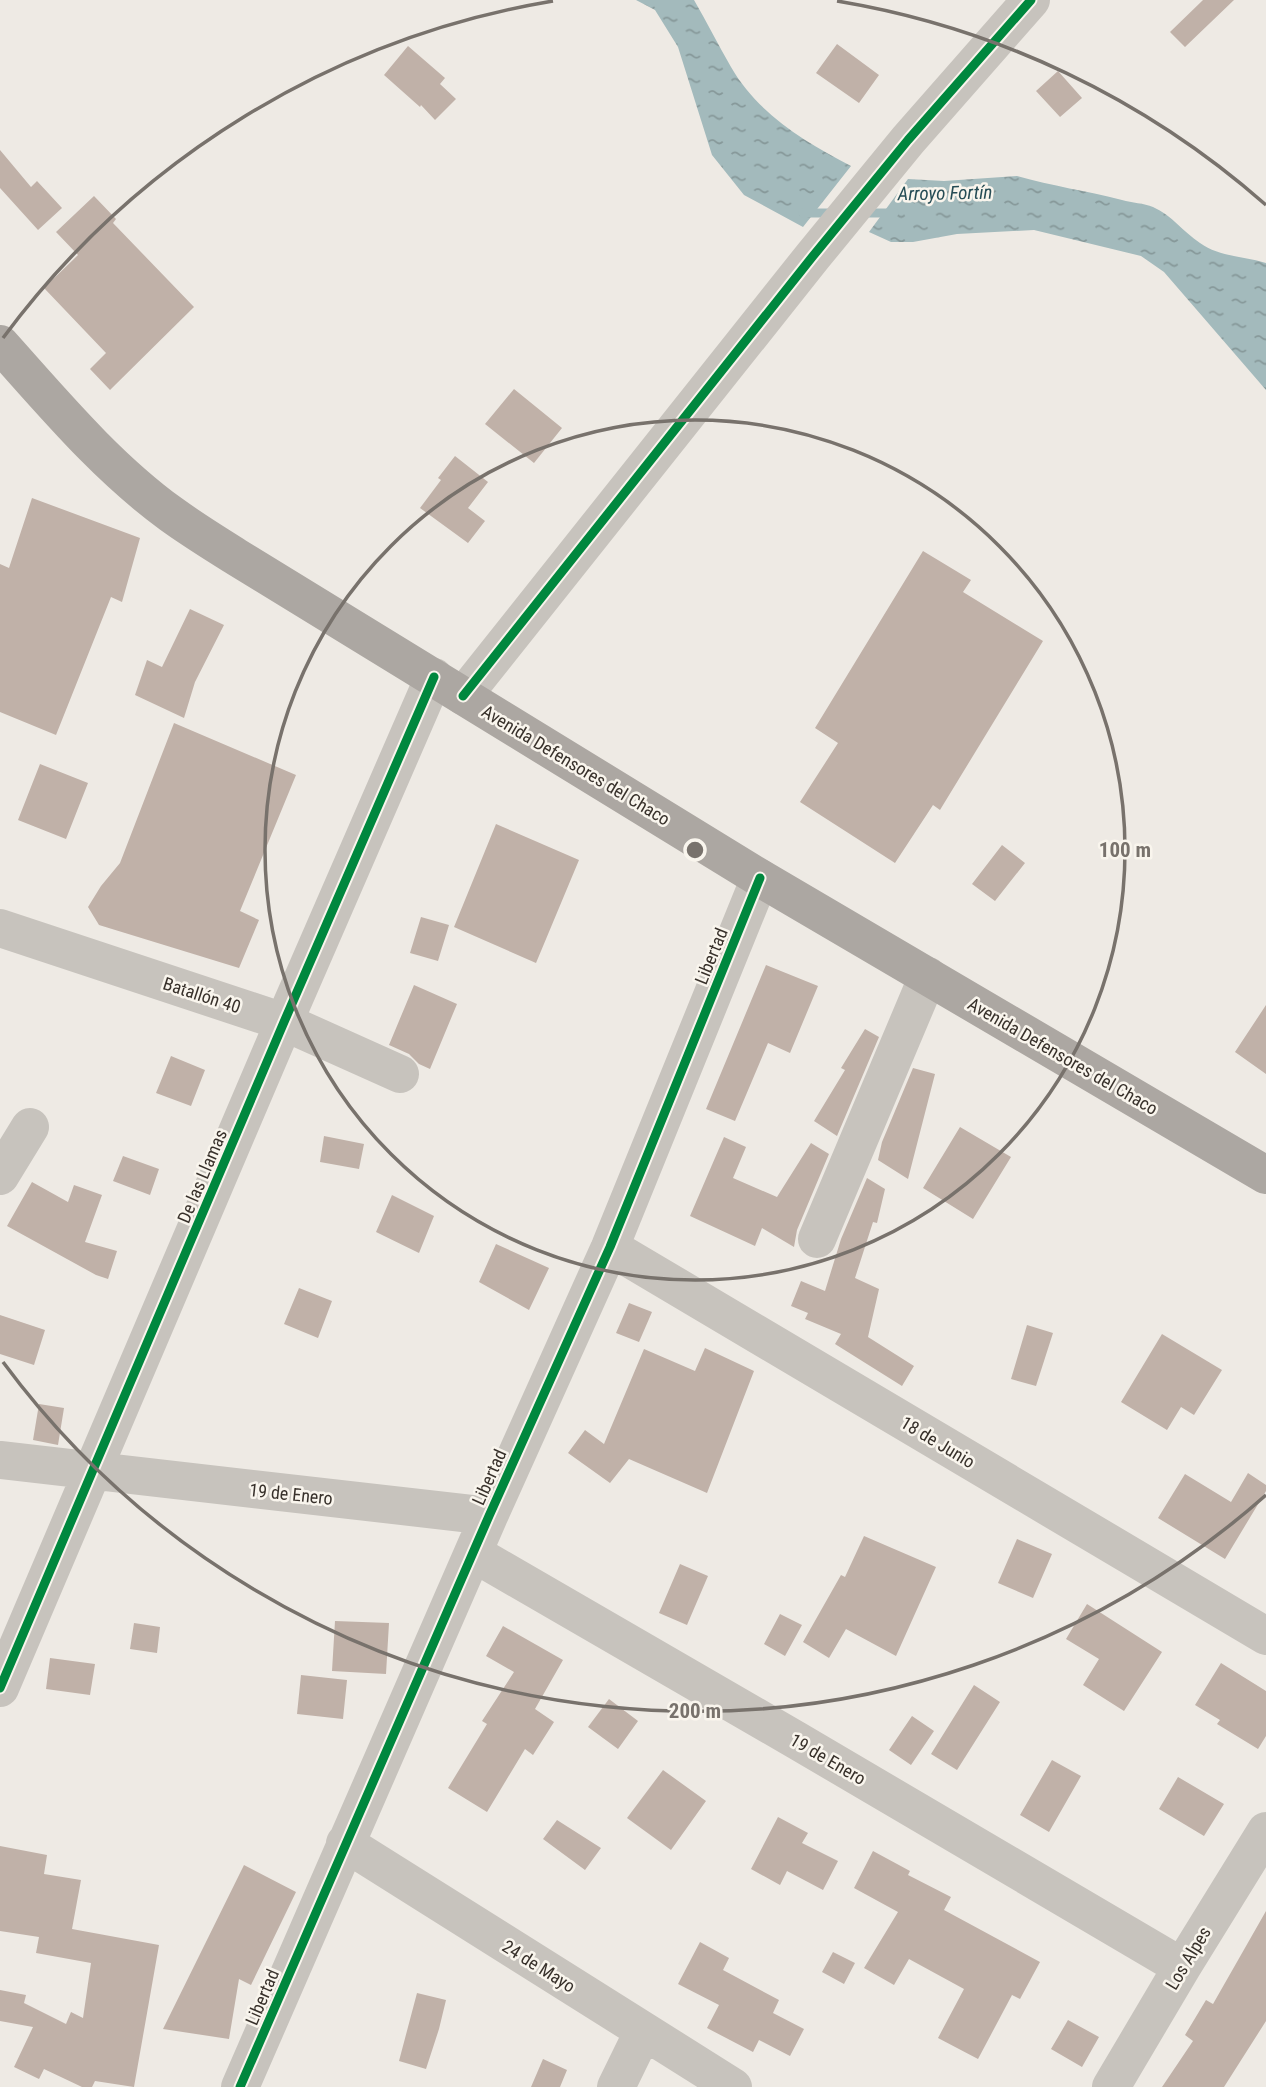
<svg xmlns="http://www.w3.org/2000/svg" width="1266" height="2087" font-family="'Roboto Condensed',sans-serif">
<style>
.water{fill:url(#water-ripples)}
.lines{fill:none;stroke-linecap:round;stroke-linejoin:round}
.stream{stroke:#a3babc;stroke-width:9}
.building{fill:#c0b1a8}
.minor{stroke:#c7c3bd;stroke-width:38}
.major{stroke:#aca7a2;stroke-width:38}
.cycleway-casing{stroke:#f9f5ed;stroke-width:13}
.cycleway{stroke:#00873e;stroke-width:9}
.ring{fill:none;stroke:#78726c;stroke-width:3.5}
.labels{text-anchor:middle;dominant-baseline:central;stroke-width:5;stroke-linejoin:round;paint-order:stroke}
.street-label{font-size:18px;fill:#38312b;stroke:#f9f5ed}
.water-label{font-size:19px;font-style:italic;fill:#254c55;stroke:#f9f5ed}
.centre{fill:#78726c;stroke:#f9f5ed;stroke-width:3.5}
.ring-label{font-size:21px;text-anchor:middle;font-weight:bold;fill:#78726c;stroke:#f9f5ed;stroke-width:5;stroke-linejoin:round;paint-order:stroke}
</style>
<defs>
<pattern id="water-ripples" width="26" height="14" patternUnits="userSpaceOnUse" patternTransform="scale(1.75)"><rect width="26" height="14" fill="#a3babc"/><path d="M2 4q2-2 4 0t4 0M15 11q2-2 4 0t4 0" fill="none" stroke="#869899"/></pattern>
</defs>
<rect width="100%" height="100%" fill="#eeeae4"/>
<path class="water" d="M636 0H694C707 22 718 45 731 67 758 114 805 142 851 166L803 227 744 195 712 155 678 47 655 10Z
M1017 176C1052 186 1087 191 1122 200 1132 203 1144 203 1153 207 1172 215 1183 232 1200 243 1219 257 1244 256 1266 263V390L1164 272 1141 256 1034 230 957 234 913 242H891L869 232 908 179 944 181Z"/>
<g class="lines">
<path class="stream" d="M803 213H834
M862 213H894"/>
</g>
<path class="building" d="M1203 0H1234L1185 47 1170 32Z
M837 44 879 75 859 103 816 73Z
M408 46 445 78 440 84 456 99 435 120 421 105 420 107 384 75Z
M1058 71 1082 98 1060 117 1036 91Z
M0 150 31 187 37 181 62 208 38 230 0 188Z
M94 196 116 219 113 223 194 307 110 390 90 369 106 353 44 288 78 255 56 232Z
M514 389 562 428 534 463 485 424Z
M455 456 488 482 468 508 485 521 468 543 420 508 441 480 438 478Z
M32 498 140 538 122 602 111 597 56 735 0 712V564L9 568Z
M923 551 971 580 963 592 1043 641 940 810 933 805 895 863 800 802 838 743 815 728Z
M190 609 224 625 195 682 184 718 135 695 147 660 162 667Z
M174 723 296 775 240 911 259 920 239 968 99 925 88 907 101 886 120 863Z
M40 764 88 783 66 839 18 820Z
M496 824 579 860 536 963 454 927Z
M1002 845 1025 863 995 901 972 884Z
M421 917 449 925 438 961 410 953Z
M766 965 818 986 790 1053 768 1043 735 1121 706 1109Z
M414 985 457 1004 430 1069 419 1064 409 1054 389 1045Z
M1266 1005V1074L1235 1052Z
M865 1029 879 1037 837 1136 814 1121 845 1070 841 1068Z
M171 1056 205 1070 191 1106 156 1093Z
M913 1068 935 1074 908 1179 878 1160 882 1142Z
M960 1127 1011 1157 973 1219 923 1188Z
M324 1136 364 1144 359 1169 320 1162Z
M724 1137 746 1147 733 1178 777 1197 811 1143 829 1154 797 1230 794 1247 762 1228 755 1246 690 1216Z
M123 1156 159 1169 150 1195 113 1181Z
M867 1178 885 1189 877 1223 873 1222 855 1278 879 1289 868 1337 914 1366 902 1386 835 1344 841 1334 805 1319 808 1313 791 1306 801 1281 825 1291 841 1239Z
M32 1182 68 1202 74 1185 102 1195 85 1242 117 1251 108 1279 96 1275 7 1226Z
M392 1195 434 1216 419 1253 376 1232Z
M496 1244 549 1268 529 1310 479 1282Z
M299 1288 332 1301 318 1338 284 1324Z
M629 1303 652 1312 639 1342 616 1333Z
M0 1315 45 1330 34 1365 0 1354Z
M1027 1325 1053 1333 1036 1386 1011 1379Z
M1162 1334 1222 1370 1194 1415 1181 1407 1167 1430 1121 1402Z
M705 1348 754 1371 707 1493 629 1459 610 1483 568 1453 585 1430 604 1444 644 1349 695 1371Z
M39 1404 64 1408 58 1445 33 1440Z
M1248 1473 1266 1485V1491L1225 1559 1158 1518 1185 1474 1231 1502Z
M864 1536 936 1567 896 1656 846 1629 829 1658 803 1642 841 1575 845 1577Z
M1017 1539 1052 1554 1033 1598 998 1583Z
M680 1564 708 1576 687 1625 659 1613Z
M1087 1604 1162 1652 1124 1711 1083 1685 1099 1659 1066 1639Z
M780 1614 802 1625 785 1656 764 1644Z
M335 1621 389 1623 386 1674 332 1671Z
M134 1623 160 1627 157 1653 130 1649Z
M503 1626 563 1660 535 1709 554 1722 533 1755 525 1749 487 1812 448 1788 487 1724 482 1721 514 1672 486 1656Z
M50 1658 95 1664 90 1695 46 1689Z
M1221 1663 1266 1691V1736L1258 1749 1217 1724 1220 1720 1195 1705Z
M301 1675 347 1680 343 1719 297 1714Z
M974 1685 1000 1702 957 1770 931 1754Z
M609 1699 638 1721 618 1749 588 1727Z
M912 1716 934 1731 911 1765 889 1750Z
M1052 1760 1081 1776 1049 1832 1020 1815Z
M663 1770 706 1801 671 1850 627 1818Z
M1178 1777 1224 1804 1204 1836 1159 1809Z
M778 1817 808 1833 802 1843 838 1861 823 1890 787 1871 780 1885 751 1869Z
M557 1820 601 1848 585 1870 543 1839Z
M0 1846 47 1855 44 1874 81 1880 72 1929 159 1945 134 2087 95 2081 92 2087H82L44 2069 39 2079 14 2067 33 2027 0 2021V1990L26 1995 24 2003 66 2024 71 2012 83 2018 91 1963 36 1953 39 1937 0 1931Z
M873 1851 910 1871 908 1875 951 1897 944 1910 1040 1962 1020 1999 1012 1995 978 2059 938 2038 964 1989 909 1959 894 1985 864 1968 898 1912 854 1888Z
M244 1865 296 1892 251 1985 239 1979 229 2039 163 2029Z
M1266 1911V2021L1224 2087H1162L1193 2041 1185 2035 1206 2000 1213 2004Z
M700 1942 729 1958 723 1970 779 2000 773 2013 804 2029 790 2056 759 2040 753 2052 707 2028 719 2005 678 1984Z
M833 1952 855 1963 844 1984 822 1972Z
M417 1993 446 2000 439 2029 426 2069 399 2061Z
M1068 2020 1099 2037 1082 2067 1051 2049Z
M543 2059 567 2070 560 2087H531Z"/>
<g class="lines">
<path class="minor" d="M463 696 813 256 908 140 1031 0
M0 928 284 1022 400 1074
M0 1176 30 1127
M817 1239 928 976
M610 1247 1266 1636
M0 1460 489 1516
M473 1553 796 1740 1182 1967
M0 1688 284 1022 434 677
M345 1843 733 2087
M240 2087 489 1516 610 1247 760 878
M616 2087 643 2032
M1111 2087 1182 1967 1266 1831"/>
<path class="major" d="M0 344C53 403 106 467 171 514 193 530 216 544 238 558L760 878 1266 1175"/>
<defs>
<path id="cycleway" d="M463 696 813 256 908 140 1031 0
M0 1688 284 1022 434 677
M240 2087 489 1516 610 1247 760 878"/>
</defs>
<use href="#cycleway" class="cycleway-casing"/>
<use href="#cycleway" class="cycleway"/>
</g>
<g class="ring">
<circle cx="695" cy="850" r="430"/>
<path d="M1266 1495A861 861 0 0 1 3 1362M3 338A861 861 0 0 1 553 1M837 1A861 861 0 0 1 1266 205"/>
</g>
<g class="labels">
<g class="street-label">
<text transform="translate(576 765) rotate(31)">Avenida Defensores del Chaco</text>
<text transform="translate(711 956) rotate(-68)">Libertad</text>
<text transform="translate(202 995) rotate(18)">Batallón 40</text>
<text transform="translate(1063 1056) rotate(30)">Avenida Defensores del Chaco</text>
<text transform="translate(202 1176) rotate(-67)">De las Llamas</text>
<text transform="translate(938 1442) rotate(31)">18 de Junio</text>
<text transform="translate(489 1477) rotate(-66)">Libertad</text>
<text transform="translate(291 1494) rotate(6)">19 de Enero</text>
<text transform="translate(828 1759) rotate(30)">19 de Enero</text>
<text transform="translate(1188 1958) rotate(-59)">Los Alpes</text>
<text transform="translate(539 1966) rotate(32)">24 de Mayo</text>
<text transform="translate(262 1997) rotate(-67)">Libertad</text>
</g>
<g class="water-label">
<text transform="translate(945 193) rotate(-1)">Arroyo Fortín</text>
</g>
</g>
<circle cx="695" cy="850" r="10" class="centre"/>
<g class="ring-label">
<text x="1125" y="857">100 m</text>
<text x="695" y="1718">200 m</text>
</g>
</svg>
